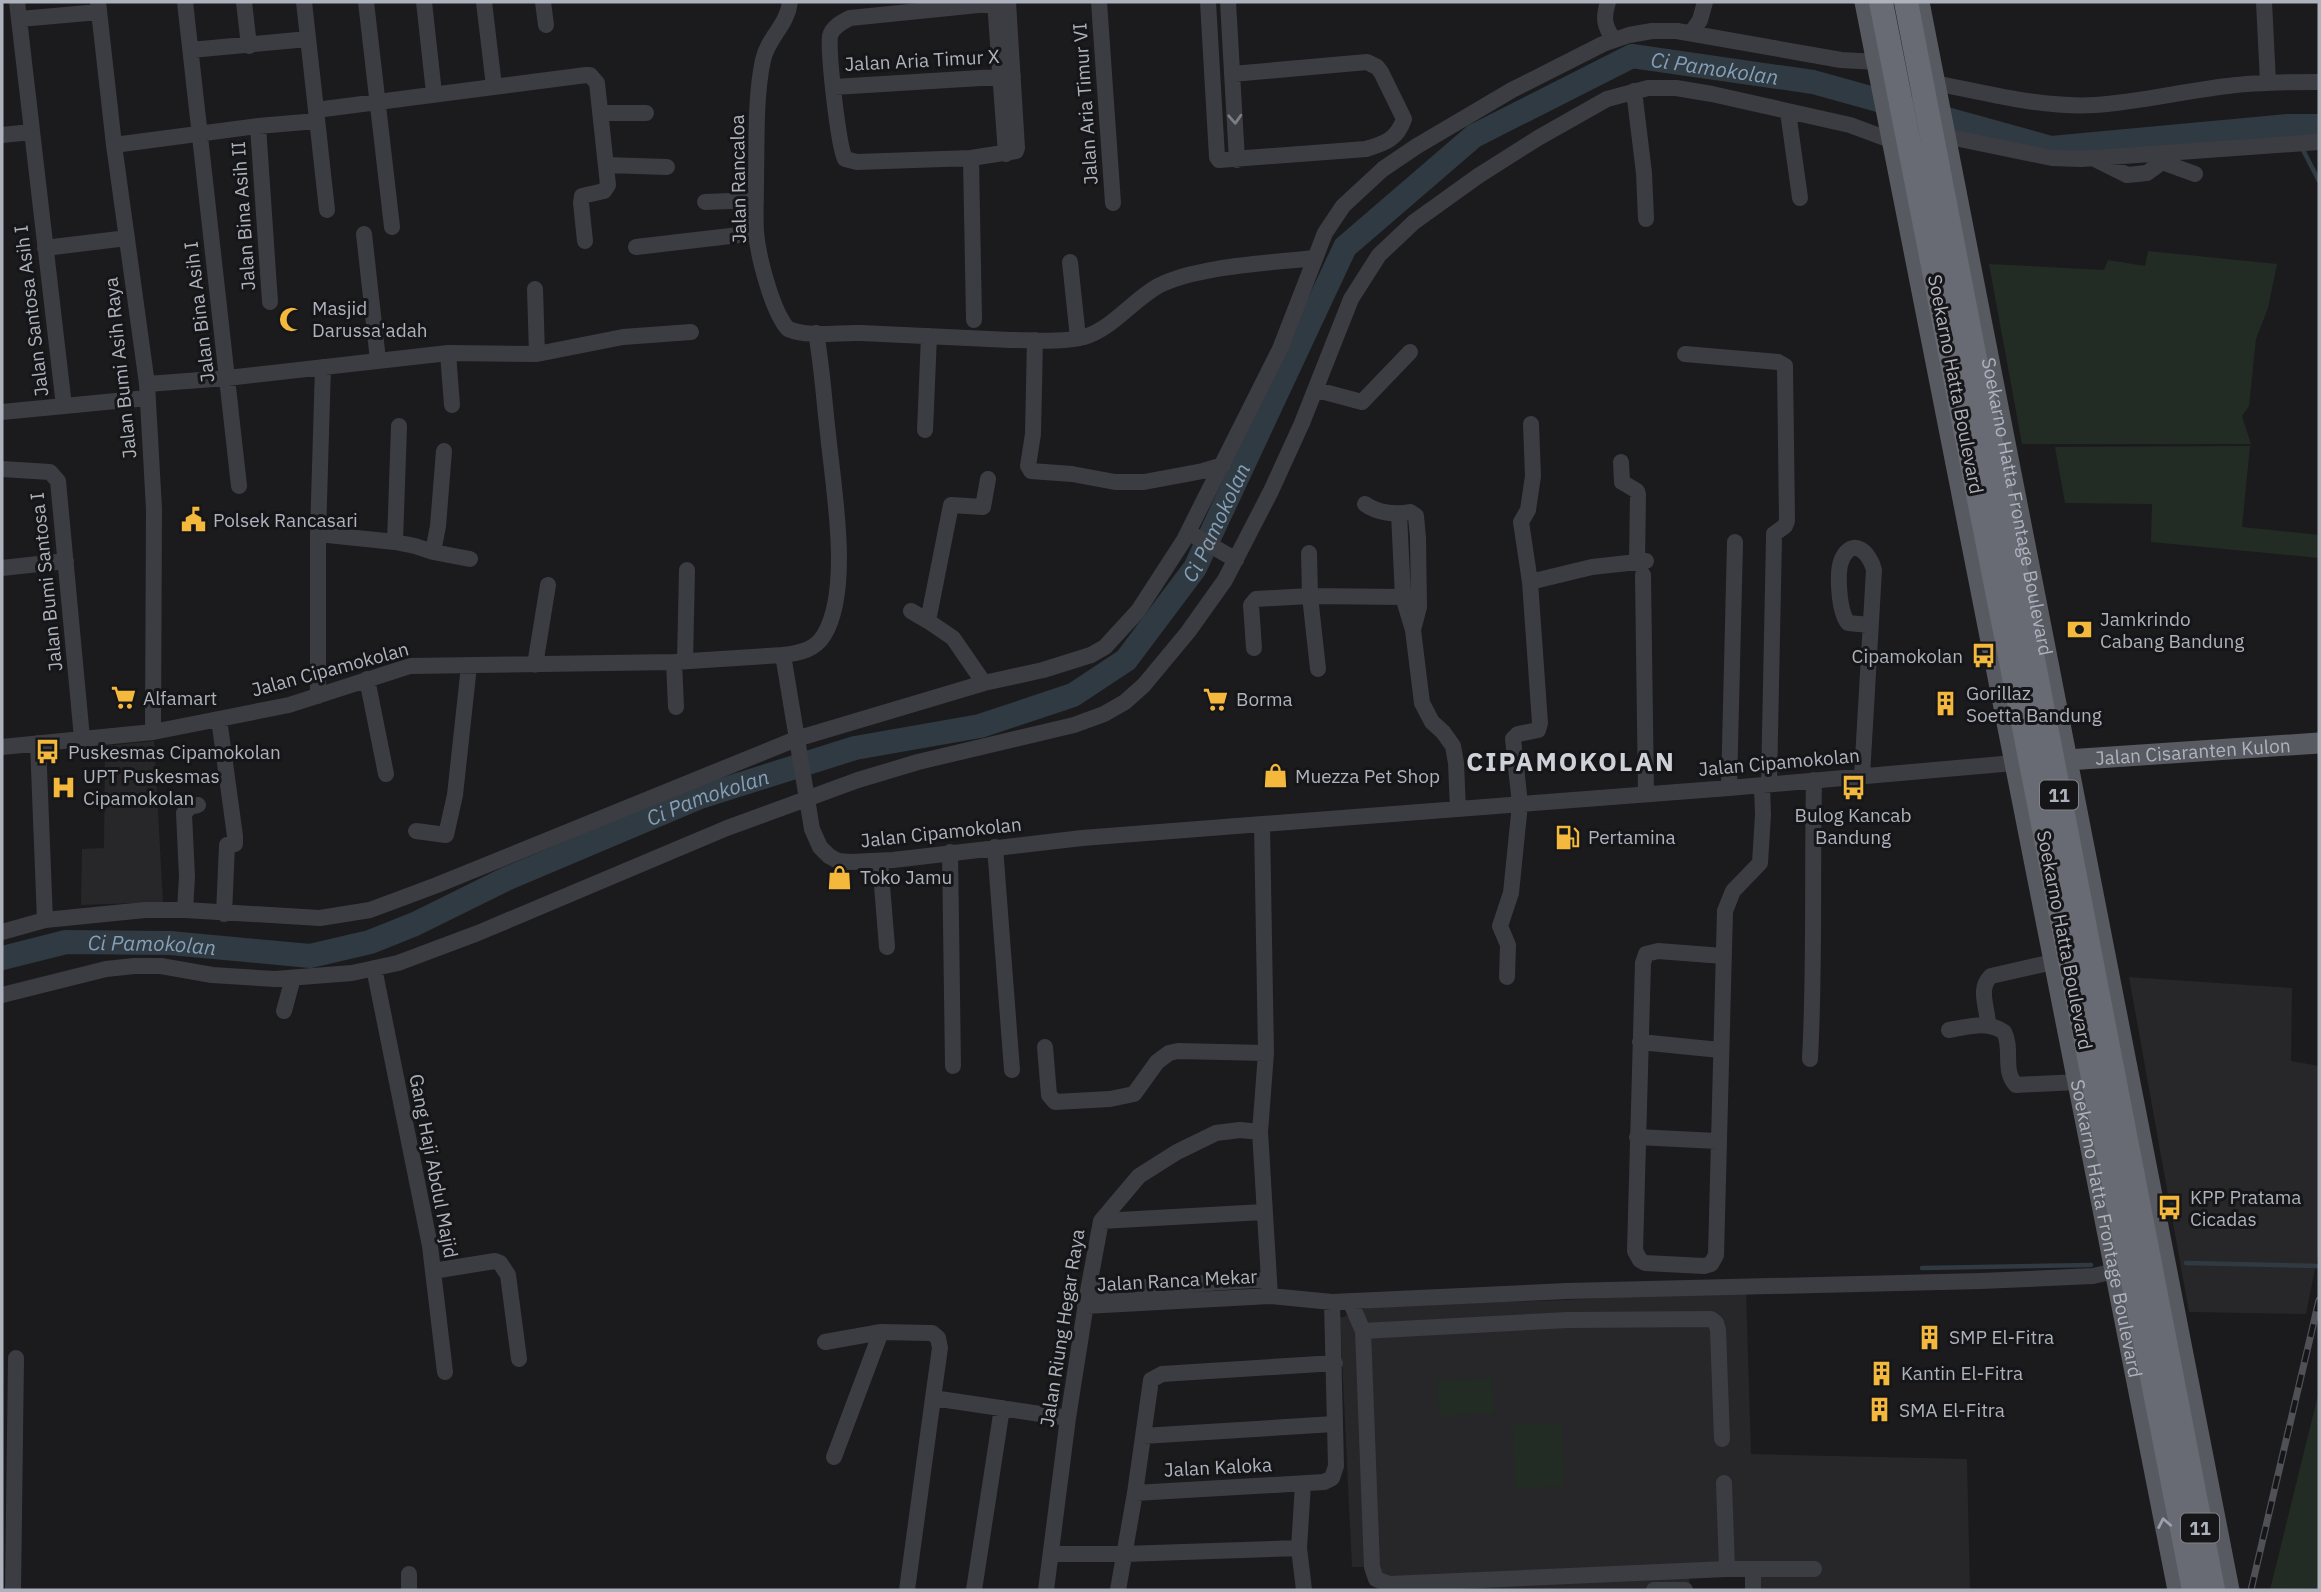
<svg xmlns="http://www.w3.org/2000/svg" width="2321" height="1592" font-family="'IBM Plex Sans',sans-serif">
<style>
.built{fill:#27272a}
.green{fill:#222c24}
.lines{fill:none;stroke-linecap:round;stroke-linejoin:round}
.stream{stroke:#303a42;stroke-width:4.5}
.river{stroke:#303a42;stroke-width:24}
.minor{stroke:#3c3d42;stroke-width:16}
.major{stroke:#585a61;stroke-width:21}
.highway{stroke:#686b73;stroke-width:24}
.rail-casing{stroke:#4f5157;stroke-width:7}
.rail{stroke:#161618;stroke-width:4.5;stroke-dasharray:13;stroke-linecap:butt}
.oneway{stroke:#7a7d86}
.oneway2{stroke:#9ca0ab}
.labels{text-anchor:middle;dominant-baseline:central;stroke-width:6;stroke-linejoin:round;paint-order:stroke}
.shield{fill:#161618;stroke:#80838c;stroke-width:2}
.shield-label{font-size:18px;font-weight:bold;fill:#adb2bd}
.street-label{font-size:19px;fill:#adb2bd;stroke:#161618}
.poi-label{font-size:19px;fill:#adb2bd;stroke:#161618;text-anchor:start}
.water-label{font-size:21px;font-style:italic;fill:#859fb7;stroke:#161618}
.district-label{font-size:26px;font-weight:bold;letter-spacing:2px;fill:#ced1d8;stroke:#161618}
</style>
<rect width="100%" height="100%" fill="#1b1b1d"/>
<path class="built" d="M154 741 163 902 81 905 82 849 104 848 105 746Z
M2129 977 2292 988 2291 1061 2319 1066V1249L2306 1314 2189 1312Z
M1746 1290 1751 1454 1967 1459 1970 1590H1746V1571L1689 1572 1690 1588H1482L1385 1590 1367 1567H1352L1340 1318 1372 1306 1567 1300Z"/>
<path class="green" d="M2148 251 2277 264 2268 308 2256 339 2249 406 2242 416 2251 444H2022L1989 264 2104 270 2108 260 2145 266Z
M2250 446 2242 527 2319 535V558L2151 542 2152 504 2065 503 2055 447Z
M1492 1378 1494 1413 1439 1416 1437 1381Z
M2319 1391V1588L2270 1590Z
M1562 1423 1564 1486 1515 1488 1513 1425Z"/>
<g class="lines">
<path class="stream" d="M2288 126 2297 141
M2302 148 2319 181
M2186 1263 2319 1266
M1922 1268 2091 1265"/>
<path class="river" id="s1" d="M2 958 66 942 170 943 310 956 370 942 415 924 506 879 700 797 855 748 980 726 1073 695 1126 660 1195 568 1345 247 1474 136 1632 56 1813 82 2051 148 2288 126H2319"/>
<path class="minor" d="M17 2 64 406
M98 2 114 145 147 384 154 509 153 732
M185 2 239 486
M244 2 249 46
M304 2 316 110
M366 2 392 227
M424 2 434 93
M484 2 494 86
M543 2 546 25
M790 2C787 26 768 37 763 60 755 98 757 139 756 178 756 196 755 214 756 232 758 256 772 311 788 329 810 338 838 332 861 333 911 335 960 338 1010 340 1034 340 1060 343 1084 337 1112 329 1133 300 1158 286 1196 266 1270 263 1314 258
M995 2 1006 154
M1008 2 1017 148 1016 151 971 158 857 162 845 159C838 144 828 53 830 36 832 27 842 22 850 18L1008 2
M1099 2 1113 203
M1208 2 1217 157 1219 160 1366 149C1386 143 1397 139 1404 119L1381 72 1377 67 1367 62 1232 74
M1228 2 1237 160
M1608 2C1603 18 1604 26 1614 40
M2264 2 2268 82
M20 19 99 12
M1692 32 1700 20 1705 2
M191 50 308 39
M1935 83C1987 93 2041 108 2095 105 2139 102 2184 91 2228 86 2258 82 2289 82 2319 82
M834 87 1013 76
M1634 91 1644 173 1646 219
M1788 112 1800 198
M600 113H646
M258 126 270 302
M2 135 31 132
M1945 136 2052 158 2081 159 2319 142
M114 145 258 126 317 121
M971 158 974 320
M2097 160 2127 175 2147 173 2162 162 2195 174
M606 165 667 167
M705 202 756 200
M327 210 316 110 586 75H590L597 83 608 185 604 191 582 196 581 203 585 241
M364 234 378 360
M636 247 756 233
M45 248 127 238
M1070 262 1078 338
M535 289 537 354
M1035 340 1033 434 1028 466 1031 471 1072 474 1115 482H1144L1203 471 1223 465
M448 353 452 405
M1685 354 1778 362 1785 366 1787 521 1785 526 1774 534V537L1769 784
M147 384 227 378 448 353 537 354 623 337 691 332
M1317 390 1362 402 1410 352
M2 412 147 398
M925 430 929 336
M1621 462 1622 482 1637 491 1638 495 1637 562
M2 469 50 472 58 481 82 738
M1365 504C1377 513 1396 515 1410 512L1416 516 1418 538 1419 607 1413 630
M1399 514 1403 597 1413 630 1422 703 1432 722 1443 732 1453 746 1456 763 1458 809
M1188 532 1236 560
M318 534 395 542 415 546 433 552 438 526 444 451
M395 542 399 426
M433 552 470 559
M1309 553 1310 596 1318 669
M2 568 66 561
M1643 575 1646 794
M1530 582 1521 522 1528 510 1533 476 1531 424
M911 611 928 621
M1254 648 1251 605 1256 599 1310 596 1403 597
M783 655 812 829 820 847 829 856 838 861 850 862 893 860 1082 838 1729 788 2014 763
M685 661 687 570
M674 662 676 707
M535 665 548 585
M367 679 386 774
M984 683 953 638 928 621 951 505 983 507 988 479
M318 696V534L323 367
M219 719 235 836V844L227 845 224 914
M38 743 45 920
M2 747 153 732 289 705 410 666 674 662 783 655C800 653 815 650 824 635 852 589 833 486 828 434 824 400 822 366 816 333
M1862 776 1874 570C1870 553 1853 536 1842 559 1836 572 1839 612 1848 623L1870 625
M1729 788 1735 542
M1262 824 1266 1053 1260 1132 1270 1296
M416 831 446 835 455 795 469 666
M995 847 1012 1070
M950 852 953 1066
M880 861 887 947
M185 910 187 877 184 813 190 807 198 805
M2 932 45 920 145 910H185L320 918 370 910 437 885 796 739 984 683 1043 670 1091 655 1105 647 1138 611 1184 540 1280 349 1325 233 1343 206 1383 169 1417 146 1512 90 1603 44 1629 35 1652 31H1677L1841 60 1877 62
M1723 956 1658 951 1646 954 1643 963 1635 1251 1640 1260 1645 1263 1704 1266 1711 1264 1716 1255 1725 911 1733 891 1760 863 1763 815 1762 785
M374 968 430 1246 445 1372
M1507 977 1508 945 1500 926 1511 893 1520 804 1513 739 1518 734 1538 730 1540 723 1530 582 1592 567 1646 561
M2 995 106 969 134 966H161L212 975 275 979 352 973 398 963 478 933 727 828 858 780 918 762 1074 725 1104 714 1125 702 1144 685 1188 632 1225 580 1271 491 1302 423 1351 299 1379 255 1414 222 1478 176 1538 138 1607 99 1648 88H1676L1712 94 1850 125 1893 141
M284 1011 293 978
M1988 1025C1988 1008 1977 989 1991 976L2053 962
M1949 1030C1968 1027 1987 1020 2004 1032 2013 1049 2002 1071 2016 1085L2077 1082
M1640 1042 1720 1050
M1045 1047 1049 1095 1055 1102 1110 1099 1134 1094 1157 1062 1169 1053 1178 1051 1266 1053
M1810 1059C1815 966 1812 873 1814 780
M1637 1137 1717 1141
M1101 1221 1264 1212
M433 1271 495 1261 500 1263 508 1275 519 1359
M1088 1291 1269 1279
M1350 1301 1363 1331
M1085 1306 1270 1296 1332 1302 1567 1291 1981 1281 2093 1276 2115 1271
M825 1342 881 1332 932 1333 938 1338 940 1348 933 1398 1068 1418
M1143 1436 1334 1424
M1722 1439 1718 1330 1716 1323 1711 1319 1568 1320 1363 1331 1372 1567 1376 1579 1389 1584 1727 1569H1814
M834 1457 881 1332
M1724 1483 1727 1569
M1303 1484 1299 1548 1304 1590
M1135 1493 1324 1482 1332 1478 1336 1466 1332 1302
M1052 1554H1124L1299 1548
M409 1574V1590
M13 1590 16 1358
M907 1590 933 1398
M974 1590 1002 1408
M1046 1590 1068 1418 1088 1291 1101 1221 1139 1176 1177 1152 1216 1133 1240 1130 1260 1132
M1118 1590 1135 1493 1151 1380 1162 1374 1335 1363
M1654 1590H1685
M1753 1590V1569"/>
<g class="major">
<path id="s2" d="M1865 2 2178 1590"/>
<path id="s3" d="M1919 2 2229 1590"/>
<path id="s4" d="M2067 760 2319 743"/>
</g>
<path class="highway" d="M1881 2 2194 1590
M1906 2 2213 1590"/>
<defs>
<path id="rail" d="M2251 1590 2319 1300"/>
</defs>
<use href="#rail" class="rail-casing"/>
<use href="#rail" class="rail"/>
</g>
<defs><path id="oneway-chevron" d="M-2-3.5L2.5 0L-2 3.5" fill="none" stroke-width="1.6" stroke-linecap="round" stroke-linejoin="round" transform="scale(1.75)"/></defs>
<use class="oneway" href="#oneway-chevron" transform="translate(1235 119) rotate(87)"/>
<use class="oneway2" href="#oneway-chevron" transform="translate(2164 1523) rotate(-101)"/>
<defs>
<symbol id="mosque-bare" viewBox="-9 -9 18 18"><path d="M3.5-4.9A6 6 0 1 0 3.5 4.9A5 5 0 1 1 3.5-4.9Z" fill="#f4b93c" stroke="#161618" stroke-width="2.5" paint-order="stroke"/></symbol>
<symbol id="civic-bare" viewBox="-9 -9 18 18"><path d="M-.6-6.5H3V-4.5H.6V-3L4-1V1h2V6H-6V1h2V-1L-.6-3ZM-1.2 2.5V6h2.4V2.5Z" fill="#f4b93c" stroke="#161618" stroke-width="2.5" paint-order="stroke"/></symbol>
<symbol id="bank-bare" viewBox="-9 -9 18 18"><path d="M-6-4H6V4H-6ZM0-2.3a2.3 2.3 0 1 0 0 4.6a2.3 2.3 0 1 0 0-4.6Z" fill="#f4b93c" stroke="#161618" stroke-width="2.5" paint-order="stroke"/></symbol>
<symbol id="bus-bare" viewBox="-9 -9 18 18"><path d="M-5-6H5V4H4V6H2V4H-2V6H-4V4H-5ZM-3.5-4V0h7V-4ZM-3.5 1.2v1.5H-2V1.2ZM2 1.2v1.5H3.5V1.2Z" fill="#f4b93c" stroke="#161618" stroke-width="2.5" paint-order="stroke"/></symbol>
<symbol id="supermarket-bare" viewBox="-9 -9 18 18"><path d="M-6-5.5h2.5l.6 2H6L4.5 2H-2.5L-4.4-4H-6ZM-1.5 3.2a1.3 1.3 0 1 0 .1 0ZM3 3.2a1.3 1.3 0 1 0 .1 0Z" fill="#f4b93c" stroke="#161618" stroke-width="2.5" paint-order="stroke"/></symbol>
<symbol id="building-bare" viewBox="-9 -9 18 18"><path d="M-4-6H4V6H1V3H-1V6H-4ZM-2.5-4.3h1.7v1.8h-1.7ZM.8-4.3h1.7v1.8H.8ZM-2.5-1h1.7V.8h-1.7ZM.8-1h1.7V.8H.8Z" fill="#f4b93c" stroke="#161618" stroke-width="2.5" paint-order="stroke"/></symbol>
<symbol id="shop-bare" viewBox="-9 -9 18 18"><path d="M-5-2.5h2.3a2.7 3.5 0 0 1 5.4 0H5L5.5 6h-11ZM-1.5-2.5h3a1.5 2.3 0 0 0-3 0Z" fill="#f4b93c" stroke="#161618" stroke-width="2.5" paint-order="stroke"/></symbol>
<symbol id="hospital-bare" viewBox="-9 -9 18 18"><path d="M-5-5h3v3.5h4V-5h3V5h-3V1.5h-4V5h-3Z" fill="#f4b93c" stroke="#161618" stroke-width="2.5" paint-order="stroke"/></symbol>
<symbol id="fuel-bare" viewBox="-9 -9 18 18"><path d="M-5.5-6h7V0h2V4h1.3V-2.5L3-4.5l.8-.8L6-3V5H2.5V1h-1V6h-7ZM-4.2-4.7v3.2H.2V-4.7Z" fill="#f4b93c" stroke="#161618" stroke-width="2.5" paint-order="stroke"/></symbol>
</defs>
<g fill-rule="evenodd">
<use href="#mosque-bare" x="274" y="302" width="35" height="35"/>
<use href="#civic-bare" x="176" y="502" width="35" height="35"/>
<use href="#bank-bare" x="2062" y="612" width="35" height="35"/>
<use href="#bus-bare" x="1966" y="638" width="35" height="35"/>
<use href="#supermarket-bare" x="106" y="680" width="35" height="35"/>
<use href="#supermarket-bare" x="1198" y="682" width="35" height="35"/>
<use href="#building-bare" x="1928" y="686" width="35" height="35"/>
<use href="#bus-bare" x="30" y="734" width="35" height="35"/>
<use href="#shop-bare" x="1258" y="758" width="35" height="35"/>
<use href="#hospital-bare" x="46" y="770" width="35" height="35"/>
<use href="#bus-bare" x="1836" y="770" width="35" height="35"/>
<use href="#fuel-bare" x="1550" y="820" width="35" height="35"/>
<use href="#shop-bare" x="822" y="860" width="35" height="35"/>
<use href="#bus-bare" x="2152" y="1190" width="35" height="35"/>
<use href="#building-bare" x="1912" y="1320" width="35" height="35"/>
<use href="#building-bare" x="1864" y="1356" width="35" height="35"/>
<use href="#building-bare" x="1862" y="1392" width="35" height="35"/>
</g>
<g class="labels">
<g class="shield">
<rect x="2040" y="780.5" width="38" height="29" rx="5"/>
<rect x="2181" y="1513.5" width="38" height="29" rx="5"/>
</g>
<g class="shield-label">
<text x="2059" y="795">11</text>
<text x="2200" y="1528">11</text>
</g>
<g class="street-label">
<text transform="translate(922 60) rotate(-3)">Jalan Aria Timur X</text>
<text transform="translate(1085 104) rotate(-94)">Jalan Aria Timur VI</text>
<text transform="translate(738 179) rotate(-91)">Jalan Rancaloa</text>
<text transform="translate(243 216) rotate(-94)">Jalan Bina Asih II</text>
<text transform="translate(31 311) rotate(-97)">Jalan Santosa Asih I</text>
<text transform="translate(199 312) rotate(-97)">Jalan Bina Asih I</text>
<text transform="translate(120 368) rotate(-96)">Jalan Bumi Asih Raya</text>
<text transform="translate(1956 384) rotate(79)">Soekarno Hatta Boulevard</text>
<text stroke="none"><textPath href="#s3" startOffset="514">Soekarno Hatta Frontage Boulevard</textPath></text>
<text transform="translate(46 582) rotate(-96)">Jalan Bumi Santosa I</text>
<text transform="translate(330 669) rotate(-15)">Jalan Cipamokolan</text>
<text stroke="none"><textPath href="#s4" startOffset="126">Jalan Cisaranten Kulon</textPath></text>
<text transform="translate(1779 762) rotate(-5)">Jalan Cipamokolan</text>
<text transform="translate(941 832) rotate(-6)">Jalan Cipamokolan</text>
<text transform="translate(2065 940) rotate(79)">Soekarno Hatta Boulevard</text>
<text transform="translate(434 1166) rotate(79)">Gang Haji Abdul Majid</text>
<text stroke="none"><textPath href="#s2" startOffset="1250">Soekarno Hatta Frontage Boulevard</textPath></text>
<text transform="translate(1177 1280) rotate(-3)">Jalan Ranca Mekar</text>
<text transform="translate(1062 1328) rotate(-81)">Jalan Riung Hegar Raya</text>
<text transform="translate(1218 1467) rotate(-3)">Jalan Kaloka</text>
</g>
<g class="poi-label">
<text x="312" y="308">Masjid<tspan x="312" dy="22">Darussa'adah</tspan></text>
<text x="213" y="520">Polsek Rancasari</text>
<text x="2100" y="619">Jamkrindo<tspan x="2100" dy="22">Cabang Bandung</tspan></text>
<text x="1963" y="656" text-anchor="end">Cipamokolan</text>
<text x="1966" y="693">Gorillaz<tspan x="1966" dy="22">Soetta Bandung</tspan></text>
<text x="143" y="698">Alfamart</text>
<text x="1236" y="699">Borma</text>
<text x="68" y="752">Puskesmas Cipamokolan</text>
<text x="83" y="776">UPT Puskesmas<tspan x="83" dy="22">Cipamokolan</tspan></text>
<text x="1295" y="776">Muezza Pet Shop</text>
<text x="1853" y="815" text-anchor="middle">Bulog Kancab<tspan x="1853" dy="22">Bandung</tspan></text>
<text x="1588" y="837">Pertamina</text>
<text x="860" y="877">Toko Jamu</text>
<text x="2190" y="1197">KPP Pratama<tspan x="2190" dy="22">Cicadas</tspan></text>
<text x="1949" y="1337">SMP El-Fitra</text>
<text x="1901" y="1373">Kantin El-Fitra</text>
<text x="1899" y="1410">SMA El-Fitra</text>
</g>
<g class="water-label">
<text stroke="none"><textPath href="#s1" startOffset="2084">Ci Pamokolan</textPath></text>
<text stroke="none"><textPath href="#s1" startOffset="1349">Ci Pamokolan</textPath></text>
<text stroke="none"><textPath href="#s1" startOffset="740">Ci Pamokolan</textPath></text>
<text stroke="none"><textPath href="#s1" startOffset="152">Ci Pamokolan</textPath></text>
</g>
<g class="district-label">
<text x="1571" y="761">CIPAMOKOLAN</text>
</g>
</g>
<rect width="2321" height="1592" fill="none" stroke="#adb2bd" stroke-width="7"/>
</svg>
